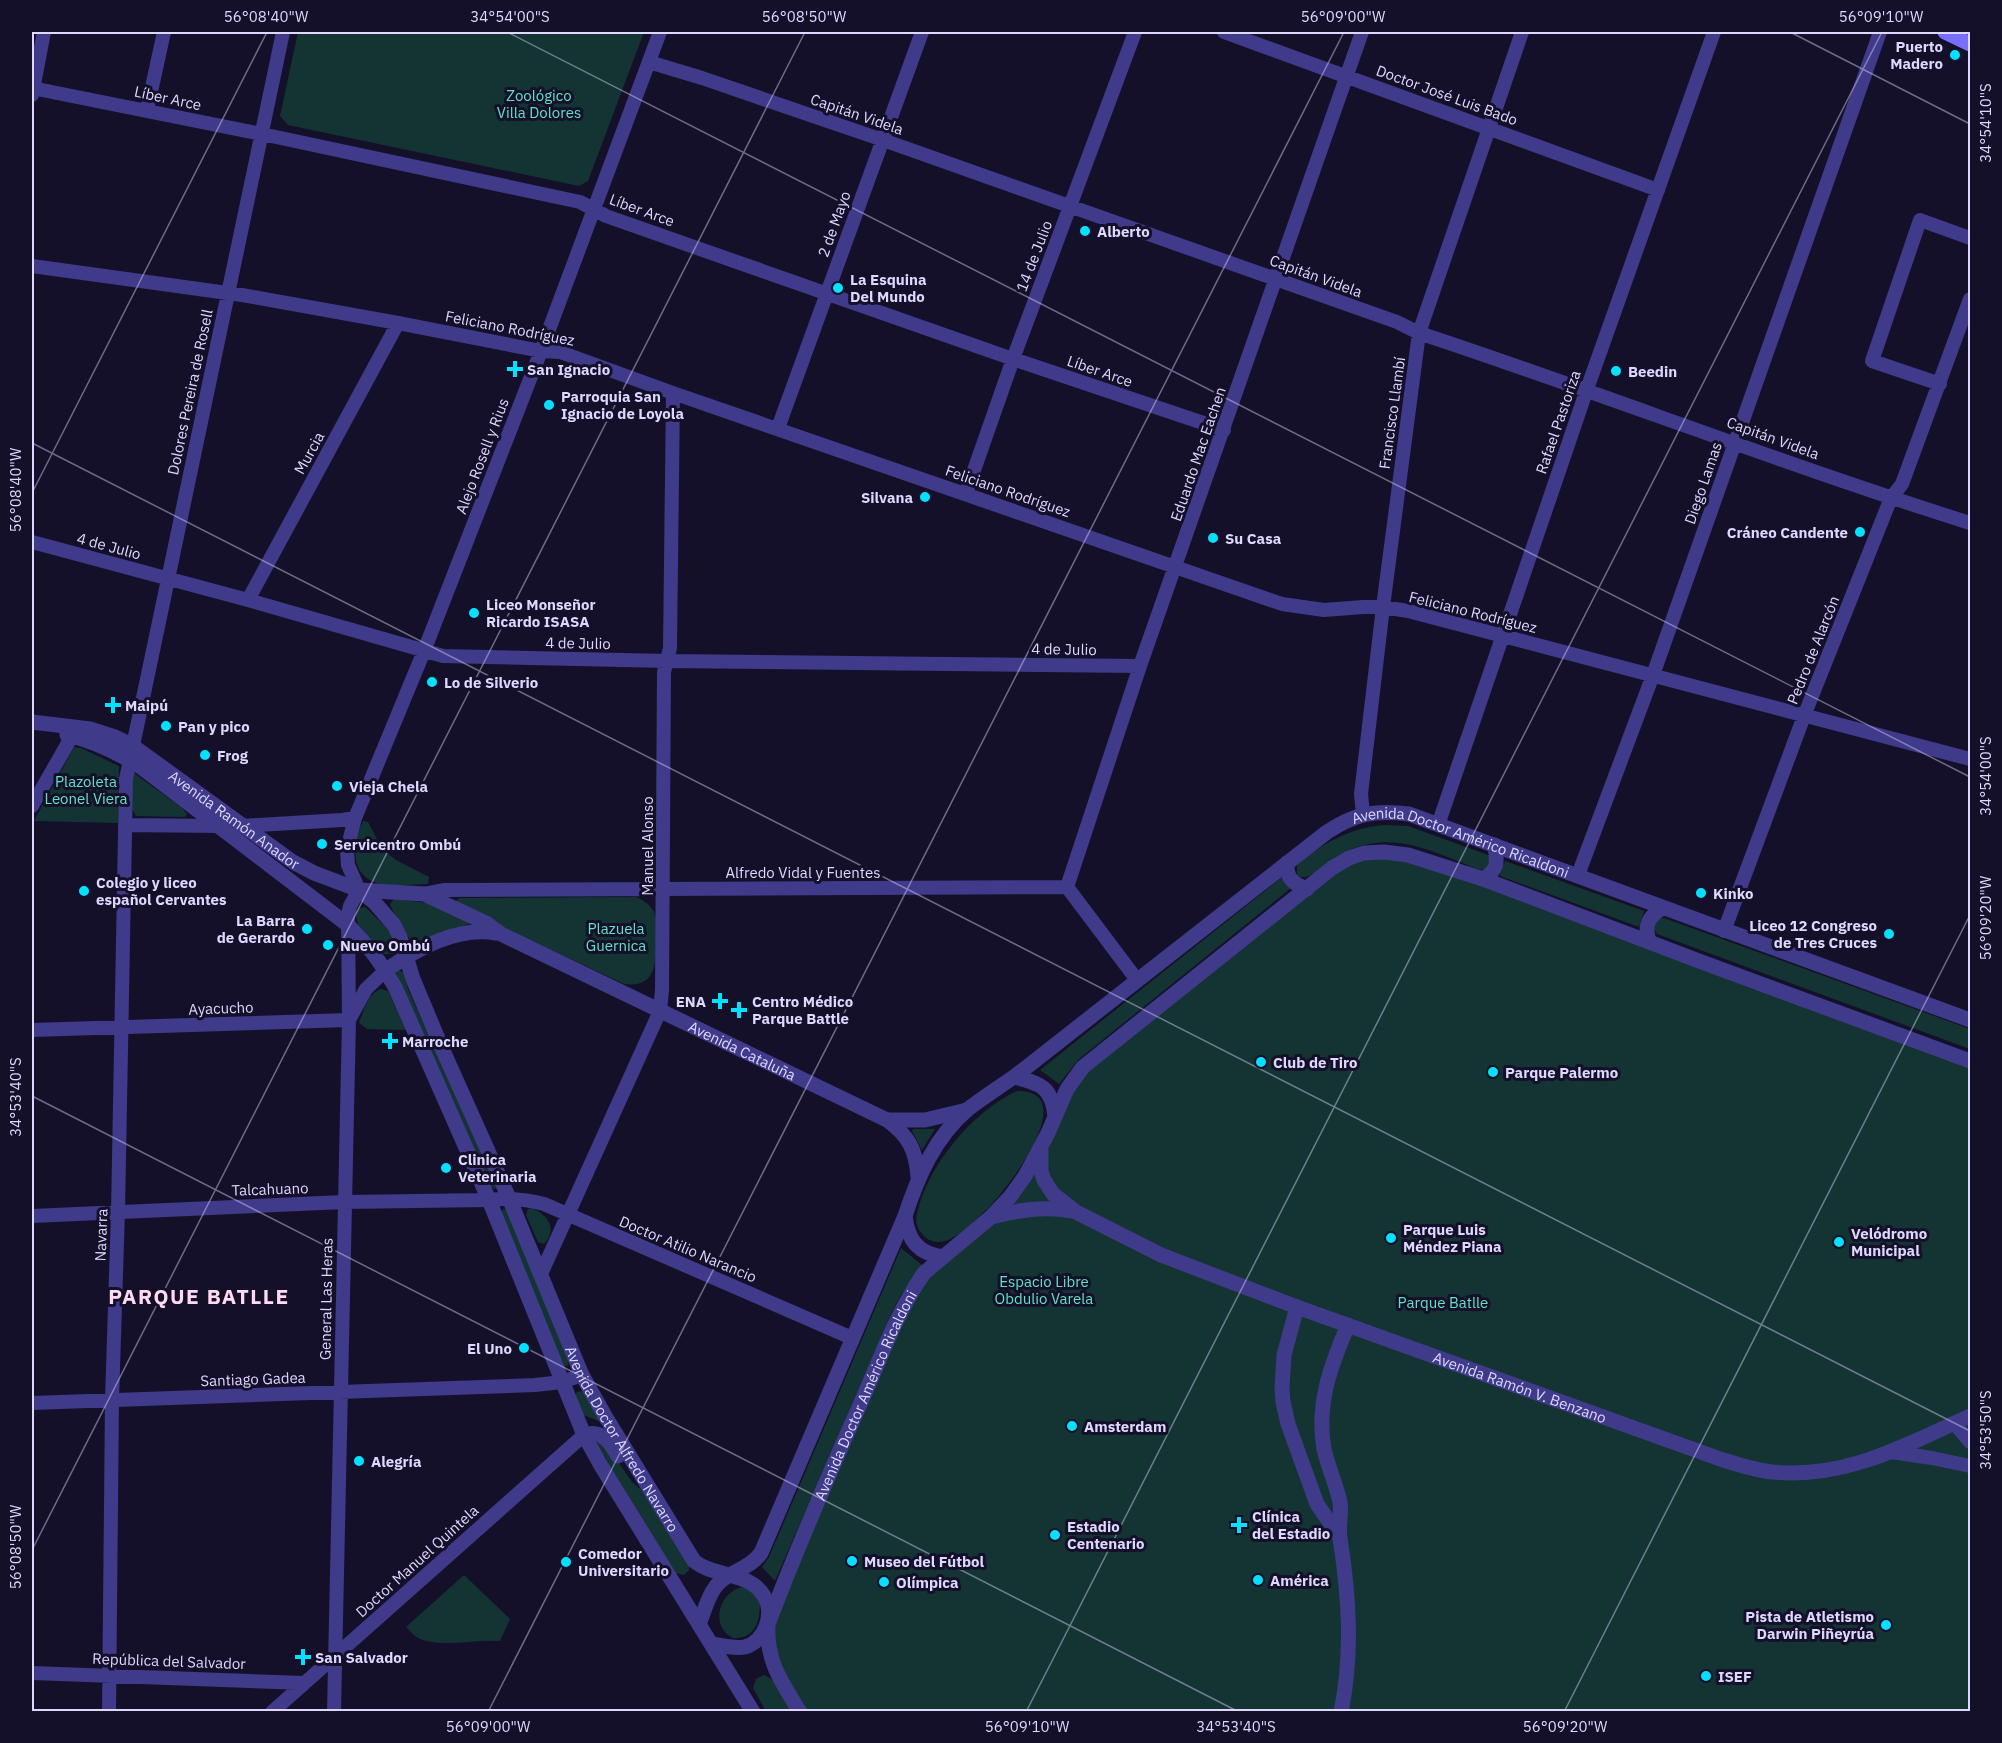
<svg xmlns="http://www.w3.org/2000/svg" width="2002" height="1743" font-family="'IBM Plex Sans',sans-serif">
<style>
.green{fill:#133433}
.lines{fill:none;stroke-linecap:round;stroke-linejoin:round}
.minor{stroke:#3f3a89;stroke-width:14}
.tertiary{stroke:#3f3a89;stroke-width:15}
.secondary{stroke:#766fff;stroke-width:15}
.ticks{fill:none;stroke:#ded8ff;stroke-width:1.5;stroke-opacity:0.45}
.poi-dot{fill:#04e0ff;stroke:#15102a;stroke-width:2}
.labels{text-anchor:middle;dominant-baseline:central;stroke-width:6;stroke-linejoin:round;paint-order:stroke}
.poi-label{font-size:15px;font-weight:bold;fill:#ded8ff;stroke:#15102a;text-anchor:start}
.park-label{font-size:15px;fill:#61e2c5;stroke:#15102a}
.street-label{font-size:15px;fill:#ded8ff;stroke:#15102a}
.district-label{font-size:21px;font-weight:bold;letter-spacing:1.5px;fill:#ffdaf1;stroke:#15102a}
.neatline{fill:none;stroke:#ded8ff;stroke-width:2}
.ticks-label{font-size:15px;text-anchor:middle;fill:#ded8ff}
</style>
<rect width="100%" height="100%" fill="#15102a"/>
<path class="green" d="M298 32H644L588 181 579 186 288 125 280 116Z
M74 747 81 748 119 766 118 823 34 821Z
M134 773 182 808 187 814 185 817 136 816 132 809V775Z
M363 821 368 822 382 849 396 860 429 877 428 884C413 884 395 887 380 884 348 876 353 844 363 821Z
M1384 825 1408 826 1488 855 1490 858 1487 868 1480 870C1446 857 1407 836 1369 844 1358 846 1348 850 1339 855 1327 861 1314 880 1300 877L1297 875V865C1323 843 1349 828 1384 825Z
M1408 855 1970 1061V1711H800L768 1648 783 1585 907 1300 1010 1197 1067 1089 1349 858Z
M1505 861 1644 911 1639 927 1500 876Z
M1281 878 1290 889 1079 1059 1059 1084 1040 1070Z
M636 897C643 900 650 904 654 912 658 920 656 931 656 940 656 964 656 988 624 984L458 906 455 902 459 898Z
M394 899 427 903 469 922V924L416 943H413C409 939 391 909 390 904Z
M365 907 387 928 397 946 393 954H384L358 924 355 912 359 908Z
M1658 918H1664L1970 1029V1049L1657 934 1654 929Z
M399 970 404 973 408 989 496 1187 495 1189 491 1187 396 973Z
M381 989 388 991 406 1030 367 1029 359 1023C364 1010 368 993 381 989Z
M1017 1091C1085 1090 1003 1196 983 1213 968 1227 942 1255 923 1235 917 1229 915 1222 917 1214 927 1166 973 1111 1017 1091Z
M913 1129H935L922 1150 912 1131Z
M532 1208C548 1215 558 1229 544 1244L538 1242 526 1215 528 1209Z
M503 1209H507L569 1362 567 1366H563L501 1212Z
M901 1248 922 1265 902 1293 892 1312 775 1581 762 1567 769 1557Z
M581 1391 584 1392 601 1422 581 1414 575 1396 577 1392Z
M597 1442 605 1443 632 1482 646 1494 689 1565V1570L684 1575 675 1573 597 1444Z
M464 1575 510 1619 500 1641C473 1639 446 1648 420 1639 415 1637 410 1631 406 1627Z
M742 1587 750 1590 760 1601C760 1621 756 1639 733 1638 710 1627 718 1593 742 1587Z
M764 1675 773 1680 792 1711H766L753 1688 756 1679Z"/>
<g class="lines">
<path class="minor" d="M1224 32 1658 190
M649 62 702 78 883 140 1397 322 1419 333C1604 394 1785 465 1970 523
M32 88 262 134 580 202 606 216 1013 359 1224 430
M32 95 44 32
M147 110 164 32
M32 266 242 295 398 323 541 351 560 352 673 393 1282 604 1324 610 1363 607H1383L1408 611 1970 759
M1940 384 1872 361 1920 220 1970 238
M778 428 922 32
M966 493 1013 359 1135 32
M32 542 248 600 443 656 667 661 1140 666
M248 600 398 323
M32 806 72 736
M1363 814 1361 794 1383 607 1419 333 1522 32
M125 825 219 826
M1438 825 1587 389 1714 32
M241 826 342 820 355 818
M1578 875 1653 675 1880 32
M1067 887 1140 666 1362 32
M1067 887 1137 980
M424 894 445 890 1067 887
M1724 931 1804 716 1891 498 1902 484 1970 299
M350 1018 366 989 386 970
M32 1030 349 1020
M32 1216 344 1202 489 1200C508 1198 525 1199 544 1204L852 1338
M541 1274 660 1011 662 990 664 672 670 648 673 393
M32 1403 535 1385 562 1382 582 1375
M1954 1423 1970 1442
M1891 1452 1932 1458 1970 1466
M32 1673 304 1683
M109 1712 112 1400 118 1212 126 779 283 32
M272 1712 584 1435
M334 1712 349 1020 348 915 350 906 359 890 348 865 347 850 355 818 424 651 541 351 660 32"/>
<g class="tertiary">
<path id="s1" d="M32 722 90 729 115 737 133 746 293 862 314 873 359 890 375 903 394 925 400 937 413 979 441 1046 509 1198 582 1375 605 1416 694 1561C715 1578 749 1571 764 1596 775 1614 765 1641 745 1647 735 1649 723 1646 713 1644"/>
<path d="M67 735C94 741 118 753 141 767L348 925C367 944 382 963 395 987L489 1200 584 1435 600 1464 753 1712"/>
<path d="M1287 863C1286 878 1293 884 1307 889"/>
<path d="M1483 879C1499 869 1497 863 1495 845"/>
<path id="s2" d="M359 890 424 894 486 923 501 934 887 1120C909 1136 916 1150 918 1177"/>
<path d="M1649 941C1644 926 1648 916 1663 908"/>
<path d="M386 970C417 949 457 926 496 933"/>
<path d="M1014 1077C1040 1083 1052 1087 1055 1116"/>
<path d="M887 1120H925L967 1110"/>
<path id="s3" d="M1041 1150V1171L1044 1180 1053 1194 1076 1212 1161 1255 1297 1307 1723 1460C1739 1465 1756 1470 1772 1472 1847 1479 1905 1445 1970 1416"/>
<path d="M905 1216C908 1240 917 1253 943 1257"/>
<path d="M991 1217C1020 1210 1043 1206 1073 1211"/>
<path d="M1297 1307 1284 1355 1282 1388 1283 1402 1288 1424 1317 1504 1339 1536"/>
<path d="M584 1435C602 1429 610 1442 618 1456"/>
<path id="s4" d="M699 1624C705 1610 709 1591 721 1581 734 1570 750 1568 761 1553L905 1216C918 1176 935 1137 968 1109 983 1098 999 1087 1014 1077L1327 832C1356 813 1375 810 1409 814L1970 1020"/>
<path id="s5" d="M800 1712C781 1681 766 1661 768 1624 797 1548 829 1474 862 1400 881 1357 897 1312 924 1273L991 1217 1010 1197 1025 1176 1048 1133 1067 1089 1083 1067 1332 868 1349 858 1364 853 1384 852 1408 855 1483 879 1699 961 1970 1061"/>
<path d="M1341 1712C1353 1653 1349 1596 1340 1538 1338 1526 1342 1513 1340 1502 1336 1484 1328 1467 1324 1449 1316 1404 1331 1365 1348 1325"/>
</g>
<path class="secondary" d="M1945 32 1970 44"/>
</g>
<path class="ticks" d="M507 32 1970 777M1790 32 1970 124M32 443 1970 1431M32 493 267 32M32 1096 1239 1712M32 1550 805 32M488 1712 1344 32M1026 1712 1882 32M1564 1712 1970 915"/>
<g class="poi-dot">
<circle cx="1955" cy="55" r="6"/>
<circle cx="1085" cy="231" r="6"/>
<circle cx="838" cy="288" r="6"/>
<path d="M512 360h6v6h6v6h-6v6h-6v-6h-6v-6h6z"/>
<circle cx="1616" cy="371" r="6"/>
<circle cx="549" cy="405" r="6"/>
<circle cx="925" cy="497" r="6"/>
<circle cx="1860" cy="532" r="6"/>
<circle cx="1213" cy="538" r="6"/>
<circle cx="474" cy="613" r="6"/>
<circle cx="432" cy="682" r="6"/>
<path d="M110 696h6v6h6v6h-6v6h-6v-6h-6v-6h6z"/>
<circle cx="166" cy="726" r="6"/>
<circle cx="205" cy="755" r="6"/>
<circle cx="337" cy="786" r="6"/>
<circle cx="322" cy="844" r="6"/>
<circle cx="84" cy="891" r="6"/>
<circle cx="1701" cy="893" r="6"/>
<circle cx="307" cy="929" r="6"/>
<circle cx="1889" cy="934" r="6"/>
<circle cx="328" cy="945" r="6"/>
<path d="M717 992h6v6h6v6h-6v6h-6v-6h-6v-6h6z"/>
<path d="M736 1001h6v6h6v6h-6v6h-6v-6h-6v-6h6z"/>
<path d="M387 1032h6v6h6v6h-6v6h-6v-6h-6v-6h6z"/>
<circle cx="1261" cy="1062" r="6"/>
<circle cx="1493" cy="1072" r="6"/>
<circle cx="446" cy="1168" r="6"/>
<circle cx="1391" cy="1238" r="6"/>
<circle cx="1839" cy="1242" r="6"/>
<circle cx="524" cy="1348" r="6"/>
<circle cx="1072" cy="1426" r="6"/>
<circle cx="359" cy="1461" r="6"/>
<path d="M1236 1516h6v6h6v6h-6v6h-6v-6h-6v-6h6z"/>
<circle cx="1055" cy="1535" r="6"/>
<circle cx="852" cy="1561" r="6"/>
<circle cx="566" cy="1562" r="6"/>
<circle cx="1258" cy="1580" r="6"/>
<circle cx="884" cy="1582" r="6"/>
<circle cx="1886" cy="1625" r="6"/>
<path d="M300 1648h6v6h6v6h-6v6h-6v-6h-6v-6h6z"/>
<circle cx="1706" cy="1676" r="6"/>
</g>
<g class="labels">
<g class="poi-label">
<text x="1943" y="46" text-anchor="end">Puerto<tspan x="1943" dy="17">Madero</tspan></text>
<text x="1097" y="231">Alberto</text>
<text x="850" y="279">La Esquina<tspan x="850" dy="17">Del Mundo</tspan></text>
<text x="527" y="369">San Ignacio</text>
<text x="1628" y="371">Beedin</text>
<text x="561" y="396">Parroquia San<tspan x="561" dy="17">Ignacio de Loyola</tspan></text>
<text x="913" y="497" text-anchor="end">Silvana</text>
<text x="1848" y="532" text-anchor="end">Cráneo Candente</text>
<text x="1225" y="538">Su Casa</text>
<text x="486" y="604">Liceo Monseñor<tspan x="486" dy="17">Ricardo ISASA</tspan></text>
<text x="444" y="682">Lo de Silverio</text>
<text x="125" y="705">Maipú</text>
<text x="178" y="726">Pan y pico</text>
<text x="217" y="755">Frog</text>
<text x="349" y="786">Vieja Chela</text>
<text x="334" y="844">Servicentro Ombú</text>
<text x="96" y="882">Colegio y liceo<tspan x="96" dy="17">español Cervantes</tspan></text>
<text x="1713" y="893">Kinko</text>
<text x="295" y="920" text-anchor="end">La Barra<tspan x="295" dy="17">de Gerardo</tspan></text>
<text x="1877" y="925" text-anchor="end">Liceo 12 Congreso<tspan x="1877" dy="17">de Tres Cruces</tspan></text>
<text x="340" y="945">Nuevo Ombú</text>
<text x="706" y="1001" text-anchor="end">ENA</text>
<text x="752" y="1001">Centro Médico<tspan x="752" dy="17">Parque Battle</tspan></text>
<text x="402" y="1041">Marroche</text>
<text x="1273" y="1062">Club de Tiro</text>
<text x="1505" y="1072">Parque Palermo</text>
<text x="458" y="1159">Clinica<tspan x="458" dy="17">Veterinaria</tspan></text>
<text x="1403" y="1229">Parque Luis<tspan x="1403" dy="17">Méndez Piana</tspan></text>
<text x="1851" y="1233">Velódromo<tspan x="1851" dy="17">Municipal</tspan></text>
<text x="512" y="1348" text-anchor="end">El Uno</text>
<text x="1084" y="1426">Amsterdam</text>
<text x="371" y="1461">Alegría</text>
<text x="1252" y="1516">Clínica<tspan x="1252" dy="17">del Estadio</tspan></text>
<text x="1067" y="1526">Estadio<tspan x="1067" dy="17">Centenario</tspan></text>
<text x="578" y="1553">Comedor<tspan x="578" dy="17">Universitario</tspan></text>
<text x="864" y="1561">Museo del Fútbol</text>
<text x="1270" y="1580">América</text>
<text x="896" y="1582">Olímpica</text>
<text x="1874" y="1616" text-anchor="end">Pista de Atletismo<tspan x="1874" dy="17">Darwin Piñeyrúa</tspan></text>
<text x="315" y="1657">San Salvador</text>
<text x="1718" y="1676">ISEF</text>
</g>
<g class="park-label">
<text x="539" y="95">Zoológico<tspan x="539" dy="17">Villa Dolores</tspan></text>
<text x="86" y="781">Plazoleta<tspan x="86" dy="17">Leonel Viera</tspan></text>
<text x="616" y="928">Plazuela<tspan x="616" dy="17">Guernica</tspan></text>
<text x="1044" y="1281">Espacio Libre<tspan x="1044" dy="17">Obdulio Varela</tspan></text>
<text x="1443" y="1302">Parque Batlle</text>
</g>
<g class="street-label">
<text transform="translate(1447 95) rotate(20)">Doctor José Luis Bado</text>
<text transform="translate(168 98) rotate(12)">Líber Arce</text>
<text transform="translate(857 114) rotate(19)">Capitán Videla</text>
<text transform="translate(642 210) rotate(20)">Líber Arce</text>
<text transform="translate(834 224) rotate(-70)">2 de Mayo</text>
<text transform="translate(1034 256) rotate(-69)">14 de Julio</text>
<text transform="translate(1316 276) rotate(20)">Capitán Videla</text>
<text transform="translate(510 328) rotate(11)">Feliciano Rodríguez</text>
<text transform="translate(1100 371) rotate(19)">Líber Arce</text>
<text transform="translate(190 392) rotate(-78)">Dolores Pereira de Rosell</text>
<text transform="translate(1392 413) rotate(-82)">Francisco Llambí</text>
<text transform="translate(1558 422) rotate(-71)">Rafael Pastoriza</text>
<text transform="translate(1773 438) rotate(20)">Capitán Videla</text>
<text transform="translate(309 453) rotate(-61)">Murcia</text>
<text transform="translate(1198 454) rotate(-71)">Eduardo Mac Eachen</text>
<text transform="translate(482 456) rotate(-69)">Alejo Rosell y Rius</text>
<text transform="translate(1703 483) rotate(-71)">Diego Lamas</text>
<text transform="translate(1008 491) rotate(19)">Feliciano Rodríguez</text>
<text transform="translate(109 546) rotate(15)">4 de Julio</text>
<text transform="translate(1473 612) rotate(14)">Feliciano Rodríguez</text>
<text transform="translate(578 643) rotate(1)">4 de Julio</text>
<text transform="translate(1064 649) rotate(1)">4 de Julio</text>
<text transform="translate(1813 650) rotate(-68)">Pedro de Alarcón</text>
<text stroke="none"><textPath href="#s1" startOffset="230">Avenida Ramón Anador</textPath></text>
<text transform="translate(647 846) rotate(-90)">Manuel Alonso</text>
<text stroke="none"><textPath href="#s4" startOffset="1186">Avenida Doctor Américo Ricaldoni</textPath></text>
<text x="803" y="872">Alfredo Vidal y Fuentes</text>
<text transform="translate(221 1008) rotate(-2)">Ayacucho</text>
<text stroke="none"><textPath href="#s2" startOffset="420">Avenida Cataluña</textPath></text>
<text transform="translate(270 1189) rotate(-2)">Talcahuano</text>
<text transform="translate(101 1235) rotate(-88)">Navarra</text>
<text transform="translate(688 1249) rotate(23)">Doctor Atilio Narancio</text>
<text transform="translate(326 1299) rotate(-89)">General Las Heras</text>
<text transform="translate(253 1379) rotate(-2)">Santiago Gadea</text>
<text stroke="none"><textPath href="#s3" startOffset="554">Avenida Ramón V. Benzano</textPath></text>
<text stroke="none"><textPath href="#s5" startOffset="344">Avenida Doctor Américo Ricaldoni</textPath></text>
<text stroke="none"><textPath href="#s1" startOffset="987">Avenida Doctor Alfredo Navarro</textPath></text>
<text transform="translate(417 1561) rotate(-42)">Doctor Manuel Quintela</text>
<text transform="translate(169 1661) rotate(2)">República del Salvador</text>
</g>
<g class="district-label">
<text x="199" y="1296">PARQUE BATLLE</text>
</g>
</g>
<rect width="2002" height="1743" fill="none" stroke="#15102a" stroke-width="66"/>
<rect x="33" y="33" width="1936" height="1677" class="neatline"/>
<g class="ticks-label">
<text x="266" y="22">56°08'40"W</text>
<text x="510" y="22">34°54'00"S</text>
<text x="804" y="22">56°08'50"W</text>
<text x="1343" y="22">56°09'00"W</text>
<text x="1881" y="22">56°09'10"W</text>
<text transform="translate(1986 123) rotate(-90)" y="5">34°54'10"S</text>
<text transform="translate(16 490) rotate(-90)" y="5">56°08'40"W</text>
<text transform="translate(1986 776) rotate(-90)" y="5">34°54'00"S</text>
<text transform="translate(1986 918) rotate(-90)" y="5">56°09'20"W</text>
<text transform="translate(16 1097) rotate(-90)" y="5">34°53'40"S</text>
<text transform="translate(1986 1430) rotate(-90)" y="5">34°53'50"S</text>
<text transform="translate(16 1547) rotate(-90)" y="5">56°08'50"W</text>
<text x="488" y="1732">56°09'00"W</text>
<text x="1027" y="1732">56°09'10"W</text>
<text x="1236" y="1732">34°53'40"S</text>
<text x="1565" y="1732">56°09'20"W</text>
</g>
</svg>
